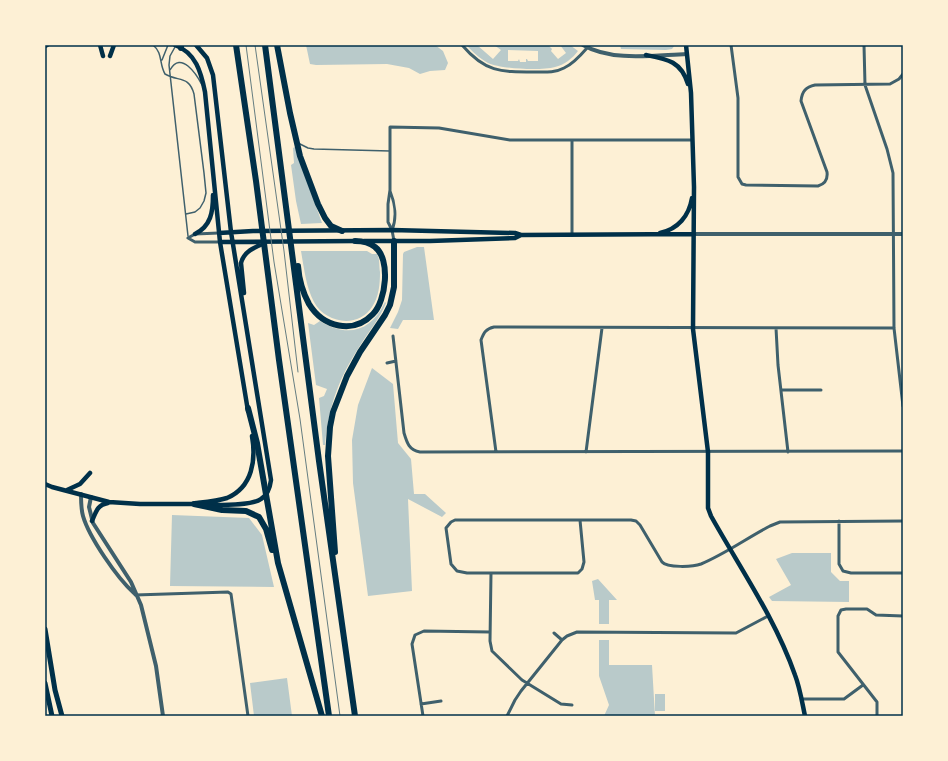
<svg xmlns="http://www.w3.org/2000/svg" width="948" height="761" font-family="'Open Sans',sans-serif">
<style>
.green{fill:#b9caca;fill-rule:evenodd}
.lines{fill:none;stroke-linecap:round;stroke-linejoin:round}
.service{stroke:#3f606c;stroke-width:1.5}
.minor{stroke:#3f606c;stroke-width:3}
.tertiary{stroke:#3f606c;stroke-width:4}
.secondary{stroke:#003049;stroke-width:4.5}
.primary{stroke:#003049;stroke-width:5}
.motorway{stroke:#003049;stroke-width:6}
.tram{stroke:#657d81;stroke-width:1}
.neatline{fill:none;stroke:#003049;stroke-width:1.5}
</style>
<rect width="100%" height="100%" fill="#fdf0d5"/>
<path class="green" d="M306 45H435L443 51 448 63 445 70 430 71 420 74 409 68 387 64 316 65 310 64Z
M466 45H477L493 59 501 50 494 45H548L552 49 551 51 558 59 566 53 560 45H570L578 51C573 58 564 65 555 67 541 71 501 69 488 63 479 58 473 52 466 45ZM508 50 538 51V61H528L527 59H526V62H520L519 59 518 61H508Z
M620 45H675L672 49 666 50 621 49Z
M295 147 322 223 301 224 296 201 291 165 294 163 293 148Z
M417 247H424L434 320H403L398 329 390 328 398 312 402 300 403 254 404 252Z
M301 251H367L372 254H377C380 259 379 266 380 272 380 284 379 297 372 307 358 329 325 323 314 302 306 287 304 268 301 251Z
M385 302 386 303C380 318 370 330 361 344 339 378 329 404 325 445H323L319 398 324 396 327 389 316 385 308 323 314 325 320 321C347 338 371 332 385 302Z
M372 368 393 384 398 443 411 459 414 494H425L446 513 442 517 408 499 412 591 368 596 353 483 352 440 358 405Z
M172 515 249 518 262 535 274 587 170 586Z
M792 553H831V572L840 581H849V602L772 601 769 597 791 585 776 559Z
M598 579 617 600H609V624H599V600H595L592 581Z
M599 640H609V665H652L655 716H604L609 705 599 676Z
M287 678 292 716H254L250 683Z
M655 694H665V711H655Z"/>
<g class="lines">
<path class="service" d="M153 45C163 53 159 64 165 74 178 82 189 75 194 94L204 173 206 193 204 201 200 208 195 212 186 214
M175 47 170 56 169 65 188 236
M162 60 168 45
M170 70C181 50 197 75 202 85
M300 144 308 148 314 149 390 151"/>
<path class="minor" d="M462 45C485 72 500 72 534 72 544 72 555 73 564 68 573 64 581 55 587 48
M731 45 738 98V177L742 184 746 185 818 186C825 184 828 180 827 172L801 101C802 91 806 87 815 85L890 84 899 79 903 74
M864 45 865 85 887 149 893 173 894 328 903 406
M572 140V235
M390 191C395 203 397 218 392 230
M188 238 195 242H220
M188 238 195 234 219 233
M394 241 392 230 388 222V204L390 190V127L439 128 510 140H692
M776 328 778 365 788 452
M393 336 404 433C407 443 409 450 420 452L903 451
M387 363 396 361
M781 390H821
M496 452 481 340C484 332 486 329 494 327L894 328
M586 452 602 328
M580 520 584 562 582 569 578 573H467L457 571 451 564 446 528 451 522 455 520H631L636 521 640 525 662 562C667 568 693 567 701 564 725 554 747 538 770 526L780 522 903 521
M839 521V564L843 571 851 573H903
M491 573 490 641 492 651 522 680 561 704 572 705
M135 595 228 592 231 594 248 716
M554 633 562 640
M802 699H844L863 685
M421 704 441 701
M423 716 412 644 415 635 424 631 490 632
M507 716 515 700 521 691 562 640 567 636 577 632 736 633 768 616
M877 716V702L838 652V616L841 610 846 609H867L876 615 903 616"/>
<path class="tertiary" d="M583 45C612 62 655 55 687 54
M694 234H903
M81 494C81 502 81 509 83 516 89 537 117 578 134 593
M91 497 89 507 93 523 131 582 141 605 156 666 163 716"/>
<path class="secondary" d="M100 45 103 56
M175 45C196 53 201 72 205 92L220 242 248 411
M196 45 207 58 213 75 231 232 271 480C270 488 268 495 261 499 252 506 219 505 207 505
M686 45 691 93 694 187 693 329 708 452V508L711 516C740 568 775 618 795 675 800 688 802 702 805 716
M45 46 47 45
M646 55C667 59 681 61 688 84
M110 56 114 45
M219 233 253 231 392 230 515 233 521 235
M660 233C678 229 689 216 692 198
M195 234C211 226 213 212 213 195
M364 241H430L515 238 521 235 694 234
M220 242 357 241
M244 293 241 263C244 251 255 247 265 243
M45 484 52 487 109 502 140 504H196
M67 490 80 484 90 473
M196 503C206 502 218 501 227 498 253 487 256 459 252 436
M92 521C96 512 97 505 108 503"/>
<path class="primary" d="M45 629 55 690 62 716
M45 683 52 716"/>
<path class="motorway" d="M181 45V48
M236 45 256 181 279 360 329 716
M265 45 319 461 355 716
M277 45 290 113 300 156 318 204 325 218 331 226 342 231
M298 266C299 279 303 293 309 304 323 327 353 335 373 314 386 301 391 259 375 247 369 242 362 241 355 241
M248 408 257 443 278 563 322 716
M194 504 222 510 246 511 259 517 266 529 272 550
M335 552 328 456 330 427 333 412 347 376 360 352 385 315 390 305 394 287V241"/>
<path class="tram" d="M246 45 274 262 300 419 340 716
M255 45 284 251 298 372"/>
</g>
<rect width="948" height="761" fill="none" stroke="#fdf0d5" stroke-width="92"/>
<rect x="46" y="46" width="856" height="669" class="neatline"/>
</svg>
